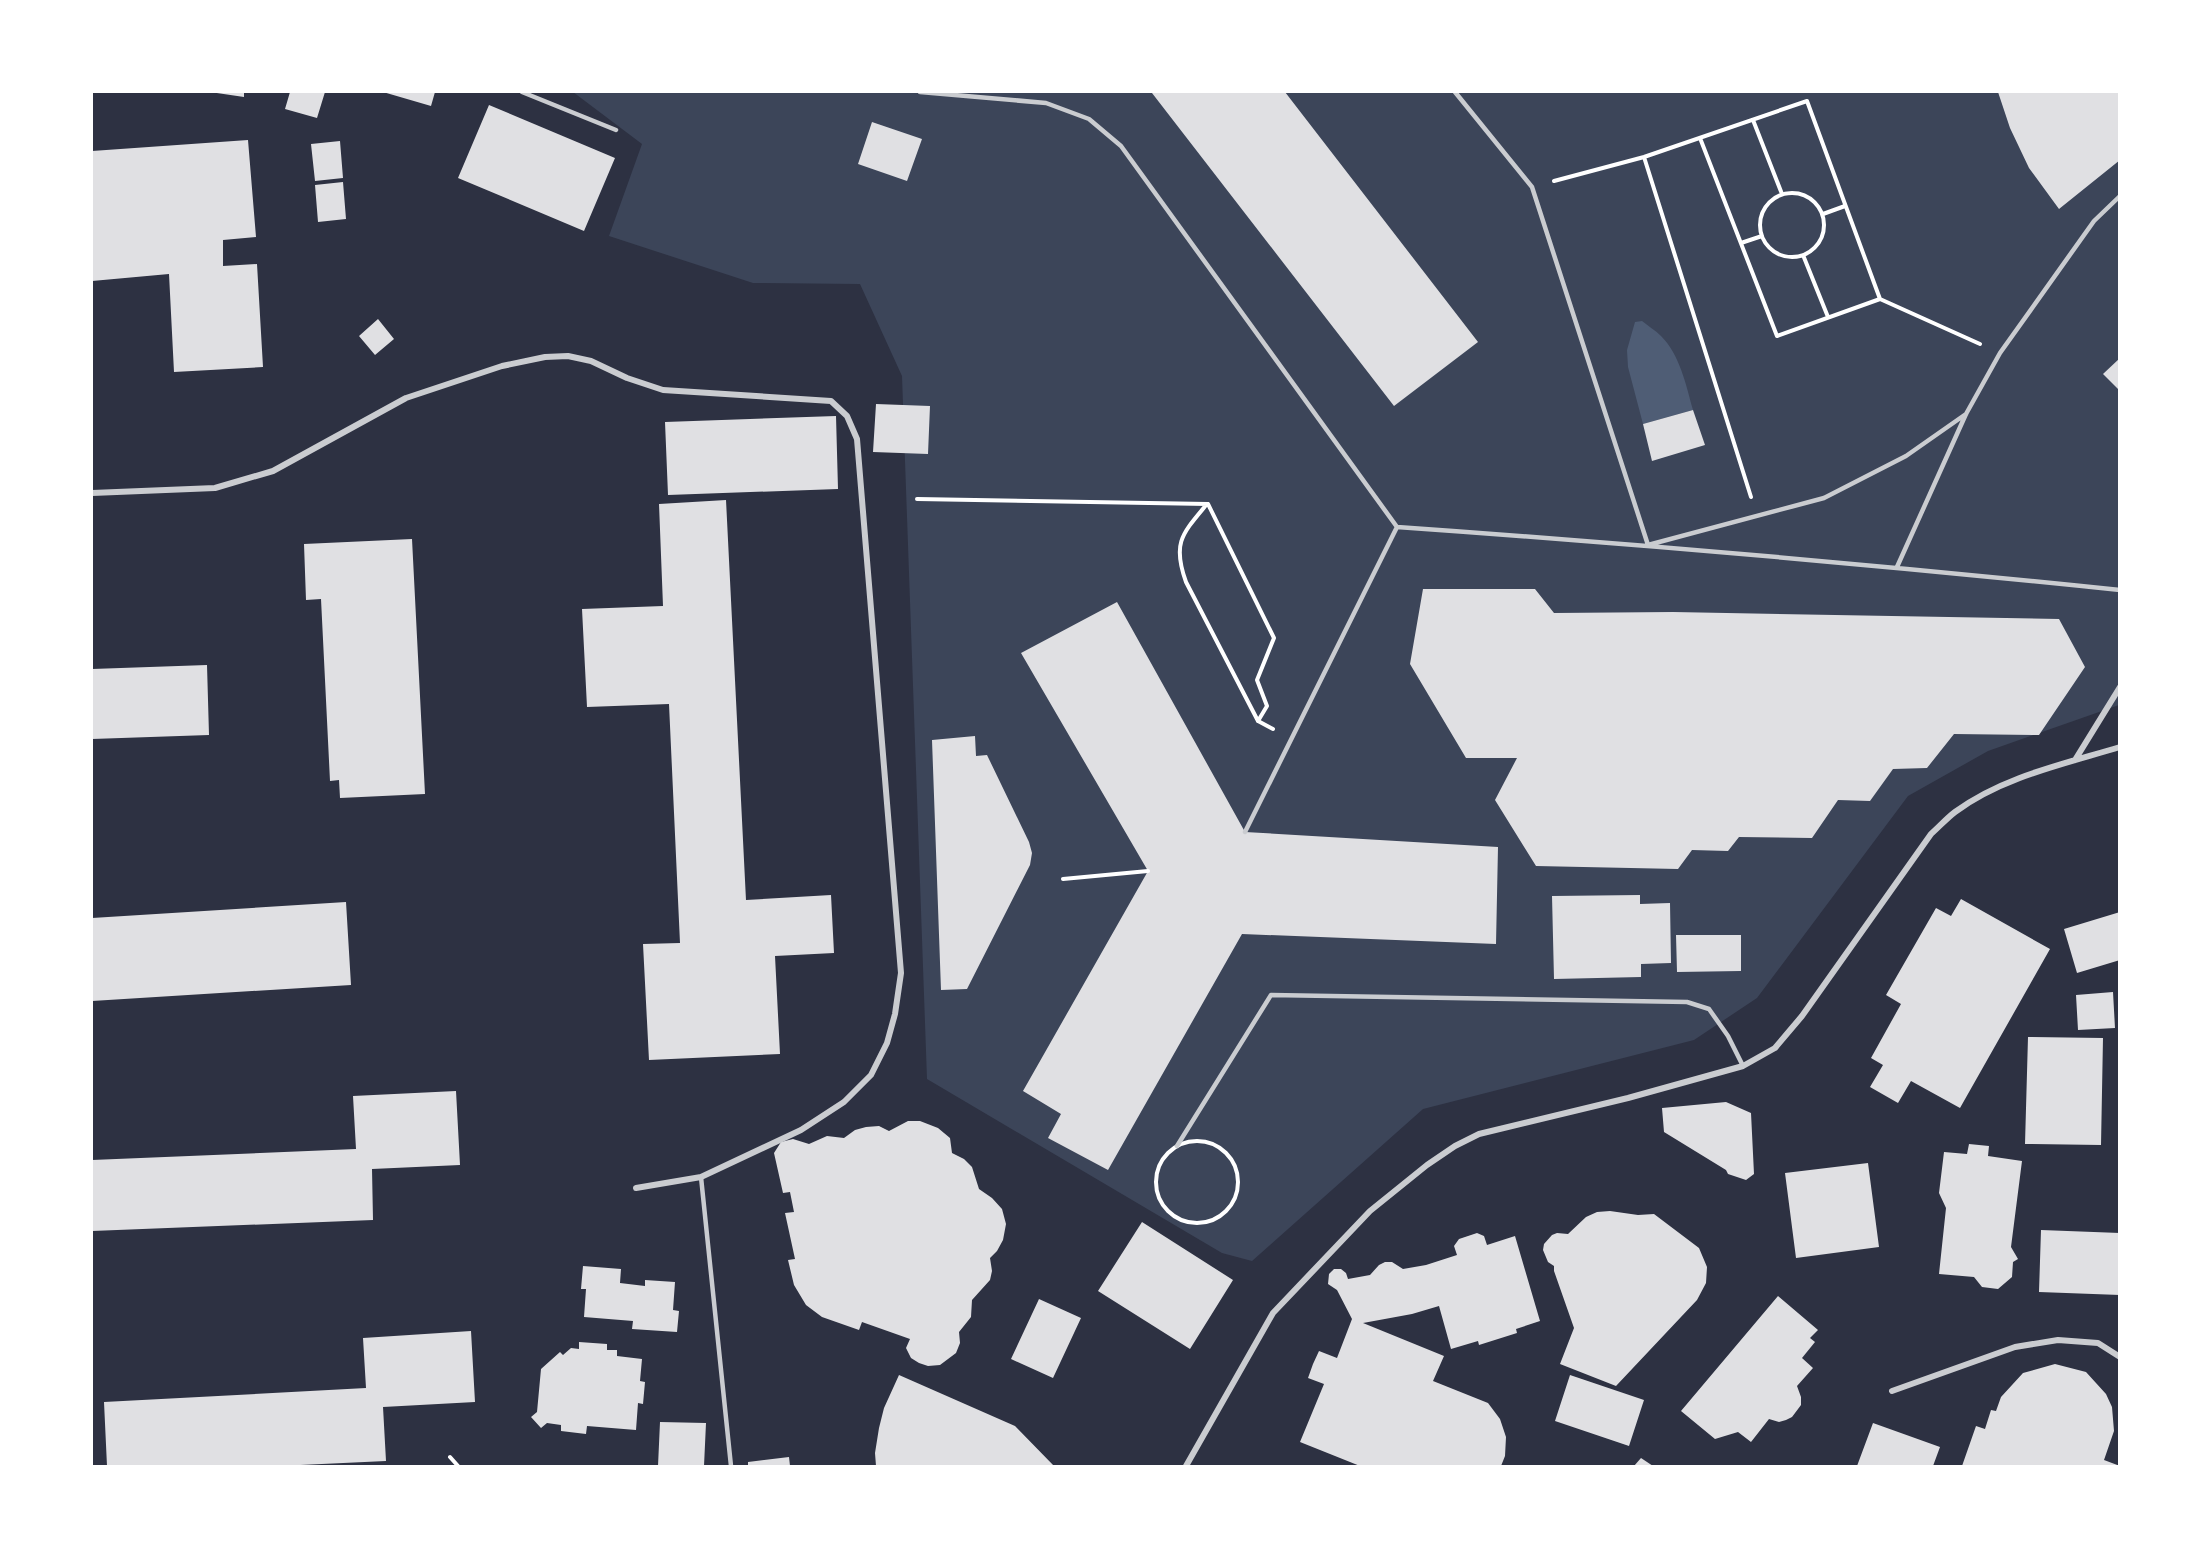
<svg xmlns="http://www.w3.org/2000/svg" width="2211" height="1558" font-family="'Roboto Condensed',sans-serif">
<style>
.green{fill:#3c4559}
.water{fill:#4f5d75}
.building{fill:#e0e0e3}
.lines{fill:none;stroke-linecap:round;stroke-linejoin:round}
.path{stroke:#fff;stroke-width:4}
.service{stroke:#caccd0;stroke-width:4.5}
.minor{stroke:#caccd0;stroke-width:6}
</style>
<rect width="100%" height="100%" fill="#2d3142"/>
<path class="green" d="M573 92H2119V705L1988 751 1908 796 1757 998 1694 1040 1423 1109 1252 1261 1222 1253 927 1079 902 376 860 284 753 283 609 236 642 144Z"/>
<path class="water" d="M1642 321C1648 326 1655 330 1661 336 1680 355 1686 385 1693 410L1643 424 1628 367 1627 350 1635 322Z"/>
<path class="building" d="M210 92H244V97Z
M290 92H325L317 118 285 109Z
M383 92H435L431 106Z
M1154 92H1285L1478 342 1394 406 1152 93Z
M1998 92H2120V160L2059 209 2029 168 2010 128Z
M489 105 615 158 584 231 458 178Z
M872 122 922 139 907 181 858 164Z
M248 140 256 237 223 240V266L257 264 263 367 174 372 169 274 92 281V151Z
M340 141 343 178 315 181 311 144Z
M343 182 346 219 318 222 315 185Z
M378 319 394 339 375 355 359 336Z
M2120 358V391L2103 374Z
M876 404 930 406 928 454 873 452Z
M1693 410 1705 445 1652 461 1643 424Z
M836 416 838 489 668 495 665 422Z
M726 500 746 900 831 895 834 953 775 956 780 1054 649 1060 643 944 680 943 669 704 587 707 582 609 663 606 659 504Z
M412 539 425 794 340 798 339 780 330 781 321 599 306 600 304 544Z
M1423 589H1535L1554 613 1673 612 2059 619 2085 667 2039 735 1954 734 1927 768 1893 769 1870 801 1838 800 1812 838 1739 837 1728 851 1692 850 1678 869 1536 866 1495 800 1517 758H1466L1410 664Z
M1117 602 1245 832 1498 847 1496 944 1242 934 1108 1170 1048 1138 1061 1114 1023 1091 1148 871 1021 653Z
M207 665 209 735 92 739V669Z
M975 736 976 756 987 755 1029 842 1032 853 1030 865 967 989 941 990 932 740Z
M1640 895V904L1670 903 1671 963 1641 964V977L1554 979 1552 896Z
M1961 899 2050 949 1960 1108 1911 1081 1898 1103 1870 1087 1883 1065 1871 1058 1901 1004 1886 995 1936 908 1951 916Z
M346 902 351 985 92 1001V918Z
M2120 912V960L2077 973 2064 929Z
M1676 935H1741V971L1677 972Z
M2113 992 2115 1028 2078 1030 2076 995Z
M2028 1037 2103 1038 2101 1145 2025 1144Z
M456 1091 460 1165 372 1169 373 1220 92 1231V1160L356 1149 353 1096Z
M1726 1102 1751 1113 1754 1174 1746 1180 1728 1174 1726 1170 1664 1132 1662 1108Z
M908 1121H920L938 1128 950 1138 952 1153 964 1159 972 1167 979 1189 992 1198 1002 1209 1006 1224 1003 1240 997 1251 990 1258 992 1271 990 1280 972 1300 971 1317 959 1332 960 1343 956 1353 940 1365 928 1366 919 1363 911 1358 906 1348 910 1339 862 1322 859 1330 822 1317 806 1305 794 1285 788 1260 795 1259 785 1213 794 1212 790 1192 783 1193 774 1153 781 1142 793 1139 809 1144 827 1136 844 1138 855 1130 866 1127 879 1126 889 1131Z
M1969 1144 1989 1146 1988 1156 2022 1161 2011 1247 2018 1259 2013 1262 2012 1277 1998 1289 1982 1287 1974 1277 1939 1274 1946 1208 1939 1193 1944 1152 1967 1154Z
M1868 1163 1879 1247 1796 1258 1785 1173Z
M1610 1211 1638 1215 1654 1214 1699 1248 1707 1267 1706 1283 1697 1300 1616 1386 1560 1364 1574 1328 1554 1271V1266L1548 1262 1543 1250 1544 1244 1552 1235 1557 1233 1568 1234 1586 1217 1597 1212Z
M1142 1222 1233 1280 1190 1349 1098 1291Z
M2041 1230 2120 1233V1295L2039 1292Z
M1477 1233 1484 1236 1487 1245 1515 1236 1540 1321 1516 1329 1517 1333 1479 1345 1478 1341 1451 1349 1439 1306 1412 1314 1363 1323 1444 1356 1433 1381 1488 1403 1500 1419 1506 1437 1505 1456 1501 1466H1360L1300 1442 1324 1384 1308 1378 1313 1364 1319 1351 1337 1358 1352 1319 1337 1290 1328 1284 1329 1274 1334 1269H1341L1346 1273 1348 1279 1370 1275 1379 1265 1385 1262H1392L1403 1269 1426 1265 1457 1255 1454 1246 1459 1239Z
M583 1266 621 1269 620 1283 645 1286V1280L675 1282 673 1310 679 1311 677 1332 632 1329 633 1321 584 1317 586 1289H581Z
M1778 1296 1818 1330 1810 1338 1815 1342 1802 1358 1813 1368 1797 1386 1801 1397V1405L1792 1417 1786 1420 1779 1422 1769 1419 1751 1442 1738 1432 1715 1439 1681 1411Z
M1039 1299 1081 1318 1053 1378 1011 1359Z
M471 1331 475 1402 383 1407 386 1461 279 1466H107L104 1402 366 1388 363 1338Z
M579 1342 607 1344V1350H617V1356L642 1359 640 1381 645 1382 643 1404 638 1403 636 1430 587 1426 586 1434 561 1431V1425L547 1423 541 1428 531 1417 537 1412 541 1369 560 1352 563 1355 571 1348 579 1349Z
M2055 1364 2086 1372 2106 1394 2112 1407 2114 1431 2104 1460 2120 1466H1962L1976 1426 1985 1429 1991 1410 1996 1411 2001 1397 2023 1373Z
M899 1375 1015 1426 1054 1466H876L875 1453 879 1428 884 1408Z
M1570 1375 1644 1400 1629 1446 1555 1421Z
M660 1422 706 1423 704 1466H658Z
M1873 1423 1940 1447 1933 1466H1857Z
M789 1457 790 1466H748V1462Z
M1641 1458 1653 1466H1634Z"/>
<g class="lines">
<path class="path" d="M1753 120 1782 194
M1700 138 1777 336 1880 299
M1644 157 1751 497
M1554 181 1644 157 1807 101 1880 299 1980 344
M1760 225a32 32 0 1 1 64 0a32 32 0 1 1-64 0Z
M1823 214 1845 206
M1741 243 1762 236
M1803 255 1828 317
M917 499 1208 504
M1207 504C1182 534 1172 543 1186 582L1258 721
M1208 504 1274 638 1257 680 1267 706 1258 721 1273 729
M1063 879 1148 871
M1156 1182a41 41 0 1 1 82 0a41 41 0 1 1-82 0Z
M450 1457 458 1466"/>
<path class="service" d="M522 92 616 130
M920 92 1046 103 1089 119 1121 146 1397 527 1245 832
M1455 92 1532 187 1648 545 1824 498 1906 456 1966 414
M1397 527C1639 544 1879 565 2120 590
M1897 567 1966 414 2000 353 2094 221 2120 196
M1177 1146 1271 995 1687 1002 1709 1009 1728 1036 1743 1066
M701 1177 731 1466"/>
<path class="minor" d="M92 493 215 488 273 471 406 398 502 366 545 357 568 356 591 361 627 378 663 390 831 401 847 416 857 439 901 973 895 1014 887 1043 871 1075 844 1102 801 1130 701 1177 636 1188
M2075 760 2120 687
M1892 1391 2015 1347 2058 1340 2098 1343 2120 1357
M1186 1466 1273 1313 1370 1211 1427 1165 1455 1146 1479 1134 1628 1098 1743 1066 1775 1048 1802 1016 1931 834C1939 827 1947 818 1955 812 2002 777 2064 764 2120 747"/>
</g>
<rect width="2211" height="1558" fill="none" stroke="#ffffff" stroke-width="186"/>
</svg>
